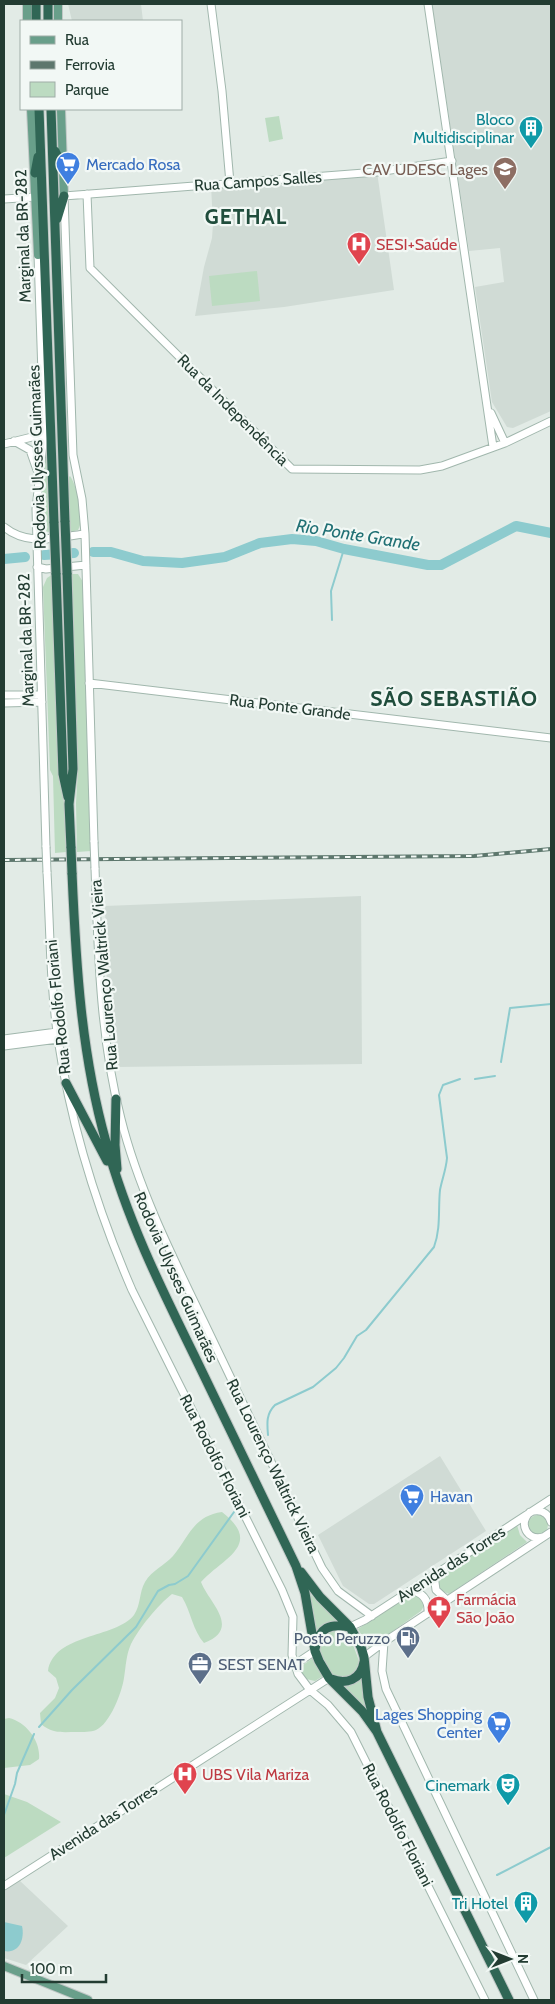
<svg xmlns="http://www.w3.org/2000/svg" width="555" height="2004" font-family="Cabin,sans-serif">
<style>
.built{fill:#d0dbd5}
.green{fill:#bcdbc1}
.water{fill:#8dcbce}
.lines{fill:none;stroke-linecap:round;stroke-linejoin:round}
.stream{stroke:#8dcbce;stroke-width:2}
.river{stroke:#8dcbce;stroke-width:10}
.secondary-casing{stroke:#a1b7ad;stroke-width:9}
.primary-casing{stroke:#c1c8c6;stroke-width:10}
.highway-casing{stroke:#c1c8c6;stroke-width:11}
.secondary{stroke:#fff;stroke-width:7}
.primary{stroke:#699f8a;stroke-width:8}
.highway{stroke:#306655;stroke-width:9}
.rail-casing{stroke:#5d776d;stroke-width:4}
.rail{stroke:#f2f8f5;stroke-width:2;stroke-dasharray:5.5;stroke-linecap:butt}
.secondary-bridge-casing{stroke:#a1b7ad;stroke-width:9;stroke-linecap:butt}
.highway-bridge-casing{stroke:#c1c8c6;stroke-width:11;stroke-linecap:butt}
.secondary-bridge{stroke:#fff;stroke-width:7}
.highway-bridge{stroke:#306655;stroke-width:9}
.labels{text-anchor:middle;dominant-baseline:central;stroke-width:4.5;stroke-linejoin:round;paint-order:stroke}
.culture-label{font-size:16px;fill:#0d838f;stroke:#f2f8f5;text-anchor:end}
.shop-label{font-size:16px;fill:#366cbe;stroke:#f2f8f5;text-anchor:start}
.education-label{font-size:16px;fill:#785e54;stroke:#f2f8f5;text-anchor:end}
.street-label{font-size:16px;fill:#233c32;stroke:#f2f8f5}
.health-label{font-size:16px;fill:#be3a42;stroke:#f2f8f5;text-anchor:start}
.service-label{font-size:16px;fill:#4e5e75;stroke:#f2f8f5;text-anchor:end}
.water-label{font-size:18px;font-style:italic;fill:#207074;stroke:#f2f8f5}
.district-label{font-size:21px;font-weight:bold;letter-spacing:1px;fill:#204d3c;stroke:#f2f8f5}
</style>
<rect width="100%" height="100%" fill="#e2ebe6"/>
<path class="built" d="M68 4H141L143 21H72Z
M432 4H551V411L513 428 507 427 492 402 475 287 504 282 500 248 469 251Z
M377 172 394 290 284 307 195 316 204 267 212 238 213 224 211 185Z
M361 896 362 1064 117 1067 107 991 105 906Z
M440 1456 486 1531 374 1604H369L343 1586 318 1535Z
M19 1880 68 1926 26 1965 4 1958V1890Z"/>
<path class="green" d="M279 116 283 139 269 142 265 118Z
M257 271 260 301 212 306 209 276Z
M47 451 49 453V532L40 530V487Z
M70 476C77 485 85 520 78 530L70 532 68 478Z
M53 574 60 777 64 803 66 852 55 853 53 776 50 770 43 587 47 578Z
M72 574H78L83 582 91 851 77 852 76 803 78 769Z
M222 1512C264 1545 223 1558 201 1582 209 1603 242 1628 204 1643 193 1631 191 1612 182 1597L172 1594C158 1605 139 1628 131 1644 126 1655 126 1666 124 1678 122 1692 110 1724 96 1730 91 1732 83 1732 77 1732 62 1732 53 1734 41 1724L40 1713 55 1698 59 1688 56 1678 48 1671C54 1633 115 1639 134 1615 141 1605 139 1592 145 1582 152 1570 164 1566 173 1556 189 1537 193 1516 222 1512Z
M528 1525a10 10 0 1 1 20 0a10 10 0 1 1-20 0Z
M517 1525 520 1535 527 1542 449 1594 438 1589 436 1578Z
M307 1591 340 1622C329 1620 321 1623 315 1633Z
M411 1594H416L422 1599 424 1606 421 1611 369 1648 358 1629Z
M341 1629 351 1639 359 1661C357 1673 345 1683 333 1676 323 1670 319 1651 319 1641L330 1630Z
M313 1658 323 1676 315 1681 306 1679 302 1673 303 1665Z
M364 1670 367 1712 343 1686C354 1686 361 1681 364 1670Z
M9 1718C26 1722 41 1741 39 1759L30 1765 4 1768V1719Z
M4 1794 27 1802 61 1822 4 1858Z"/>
<path class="water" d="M4 1922 22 1926C25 1939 19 1954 4 1951Z"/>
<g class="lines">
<path class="stream" d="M332 620 331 591 344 549
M501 1062 510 1008 551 1004
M475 1079 495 1076
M268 1435C267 1423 266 1414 275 1405L313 1387 336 1368 344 1358 357 1336 366 1330 434 1247C441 1228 438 1209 440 1190 442 1179 446 1170 447 1158L439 1095 443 1085 460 1079
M39 1727 72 1690 136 1627 158 1591 169 1585 175 1584 188 1576 234 1512
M4 1815 15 1784 17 1773 34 1734
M497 1875 551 1847"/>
<path class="river" d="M93 552H111L143 561 182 563 225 557 260 543 292 539 316 541 344 549 428 565H441L516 526 551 533
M44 555 74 553
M4 559 25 557"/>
<defs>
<path id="secondary" d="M211 4 222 91 230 183
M428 4 493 447
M87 194 90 268 292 469 420 470 442 466 505 443 551 421
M4 199 36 197
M38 255 44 434 36 509 46 847
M491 413 505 443
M14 441 30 450 37 470
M4 444 44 434
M4 527C29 547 56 537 85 534
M37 567 46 569 86 565
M89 683 551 738
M4 695H41
M4 703 42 702
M94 842 85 534 82 499 73 455 64 196 377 172 452 161
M95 868C98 951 100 1038 121 1119 138 1188 173 1258 204 1322 243 1404 283 1485 322 1568L338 1591 372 1616
M47 872C50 927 50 984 58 1039 71 1126 97 1209 132 1290L282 1590 293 1617 292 1655 298 1674 310 1690 328 1705 351 1732 485 2000
M4 1039 57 1032
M4 1046 58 1039
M543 1537C527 1541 518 1524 530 1512 540 1509 548 1512 551 1522
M434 1575 436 1590 447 1600
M411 1590C423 1593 429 1600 428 1613
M350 1627 365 1620 551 1499
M384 1642 382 1671 386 1689 534 2000
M364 1657 384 1642 551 1532
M294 1665 315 1651
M4 1886 329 1678"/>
<path id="primary" d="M27 4V21
M58 4V21
M31 109 38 255
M61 109 64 196
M4 1966 88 2000"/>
<path id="highway" d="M36 4V21
M48 4V21
M39 109 54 523
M51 109 65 522
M55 151 63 168
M35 173 38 157
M57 219 64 196
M56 573 63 774 68 797
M67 573 73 769 69 804 71 848
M72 873C76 965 81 1053 106 1142 126 1217 160 1286 194 1355 228 1426 262 1496 296 1566L305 1593 315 1651 319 1661 329 1678 362 1711 377 1732
M66 1083 107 1161
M116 1099 115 1145 117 1169
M301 1572 320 1597 350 1627 361 1647 364 1657 368 1697 377 1732 509 2000
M315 1649C319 1627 330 1623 350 1627
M331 1679C346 1685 361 1680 364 1662"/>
</defs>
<use href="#secondary" class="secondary-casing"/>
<use href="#primary" class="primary-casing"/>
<use href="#highway" class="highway-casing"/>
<use href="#secondary" class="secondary"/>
<use href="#primary" class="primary"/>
<use href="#highway" class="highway"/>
<defs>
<path id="rail" d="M4 860 474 856 551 849"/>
</defs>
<use href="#rail" class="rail-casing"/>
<use href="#rail" class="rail"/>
<defs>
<path id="secondary-bridge" d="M94 842 95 868
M46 847 47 872"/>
<path id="highway-bridge" d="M65 522 67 573
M54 523 56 573
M71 848 72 873"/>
</defs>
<use href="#secondary-bridge" class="secondary-bridge-casing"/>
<use href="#highway-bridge" class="highway-bridge-casing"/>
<use href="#secondary-bridge" class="secondary-bridge"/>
<use href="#highway-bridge" class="highway-bridge"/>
</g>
<defs>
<symbol id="building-pin" viewBox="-11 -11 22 30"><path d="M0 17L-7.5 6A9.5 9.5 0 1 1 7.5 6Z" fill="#0f9aa8" stroke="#f2f8f5"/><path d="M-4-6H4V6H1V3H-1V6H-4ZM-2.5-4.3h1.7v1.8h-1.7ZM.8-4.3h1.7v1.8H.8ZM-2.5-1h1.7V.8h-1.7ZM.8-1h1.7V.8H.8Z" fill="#fff"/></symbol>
<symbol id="supermarket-pin" viewBox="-11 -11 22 30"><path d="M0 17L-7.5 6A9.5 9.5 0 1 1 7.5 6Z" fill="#3f7fe0" stroke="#f2f8f5"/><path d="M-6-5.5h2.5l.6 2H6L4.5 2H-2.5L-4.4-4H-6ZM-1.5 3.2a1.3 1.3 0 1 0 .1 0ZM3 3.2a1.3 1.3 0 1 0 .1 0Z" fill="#fff"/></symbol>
<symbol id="university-pin" viewBox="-11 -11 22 30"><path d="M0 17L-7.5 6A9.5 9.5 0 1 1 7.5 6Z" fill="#8d6e63" stroke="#f2f8f5"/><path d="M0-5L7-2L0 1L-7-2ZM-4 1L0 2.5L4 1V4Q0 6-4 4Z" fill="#fff"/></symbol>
<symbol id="hospital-pin" viewBox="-11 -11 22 30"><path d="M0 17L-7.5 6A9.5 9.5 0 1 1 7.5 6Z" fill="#e0444e" stroke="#f2f8f5"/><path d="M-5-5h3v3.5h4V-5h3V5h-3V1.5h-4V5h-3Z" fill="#fff"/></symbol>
<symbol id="pharmacy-pin" viewBox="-11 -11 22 30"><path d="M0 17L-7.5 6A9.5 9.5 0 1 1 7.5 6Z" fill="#e0444e" stroke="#f2f8f5"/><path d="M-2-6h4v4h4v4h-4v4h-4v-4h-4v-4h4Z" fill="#fff"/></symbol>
<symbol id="fuel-pin" viewBox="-11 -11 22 30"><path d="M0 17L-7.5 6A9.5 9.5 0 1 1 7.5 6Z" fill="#5c6f8a" stroke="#f2f8f5"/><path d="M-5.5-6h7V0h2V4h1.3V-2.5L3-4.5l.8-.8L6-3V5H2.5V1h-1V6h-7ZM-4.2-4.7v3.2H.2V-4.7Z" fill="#fff"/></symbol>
<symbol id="office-pin" viewBox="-11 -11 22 30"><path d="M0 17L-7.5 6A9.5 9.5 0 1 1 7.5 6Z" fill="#5c6f8a" stroke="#f2f8f5"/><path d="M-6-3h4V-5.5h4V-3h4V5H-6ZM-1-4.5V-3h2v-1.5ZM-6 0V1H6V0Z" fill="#fff"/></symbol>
<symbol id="theatre-pin" viewBox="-11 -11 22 30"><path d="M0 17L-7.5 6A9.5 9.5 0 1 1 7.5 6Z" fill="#0f9aa8" stroke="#f2f8f5"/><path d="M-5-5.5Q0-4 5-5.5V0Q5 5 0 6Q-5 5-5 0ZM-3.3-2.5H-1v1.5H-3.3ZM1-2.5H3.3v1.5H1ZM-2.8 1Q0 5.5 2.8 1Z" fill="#fff"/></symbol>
</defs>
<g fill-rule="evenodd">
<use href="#building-pin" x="517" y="114" width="28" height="38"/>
<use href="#supermarket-pin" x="54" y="150" width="28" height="38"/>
<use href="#university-pin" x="491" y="155" width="28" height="38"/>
<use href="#hospital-pin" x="345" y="230" width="28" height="38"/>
<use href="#supermarket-pin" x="398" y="1482" width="28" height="38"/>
<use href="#pharmacy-pin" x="425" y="1594" width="28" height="38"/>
<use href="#fuel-pin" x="394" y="1624" width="28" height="38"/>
<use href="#office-pin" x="186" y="1650" width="28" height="38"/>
<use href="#supermarket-pin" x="485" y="1709" width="28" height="38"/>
<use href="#hospital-pin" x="171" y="1760" width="28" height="38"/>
<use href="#theatre-pin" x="494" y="1771" width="28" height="38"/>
<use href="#building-pin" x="512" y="1889" width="28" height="38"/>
</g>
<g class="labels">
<g class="culture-label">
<text x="514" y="119">Bloco<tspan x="514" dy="18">Multidisciplinar</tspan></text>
<text x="490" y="1785">Cinemark</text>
<text x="508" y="1903">Tri Hotel</text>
</g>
<g class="shop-label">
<text x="86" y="164">Mercado Rosa</text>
<text x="430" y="1496">Havan</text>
<text x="482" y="1714" text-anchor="end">Lages Shopping<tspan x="482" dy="18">Center</tspan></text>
</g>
<g class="education-label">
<text x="488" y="169">CAV UDESC Lages</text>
</g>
<g class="street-label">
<text transform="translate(258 181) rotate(-4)">Rua Campos Salles</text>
<text transform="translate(23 236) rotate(-92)">Marginal da BR-282</text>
<text transform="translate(233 410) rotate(45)">Rua da Independência</text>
<text transform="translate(37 457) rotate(-92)">Rodovia Ulysses Guimarães</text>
<text transform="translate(26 640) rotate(-92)">Marginal da BR-282</text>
<text transform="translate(290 707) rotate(7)">Rua Ponte Grande</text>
<text transform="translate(104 975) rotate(-95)">Rua Lourenço Waltrick Vieira</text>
<text transform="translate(58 1007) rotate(-96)">Rua Rodolfo Floriani</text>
<text transform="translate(176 1277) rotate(66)">Rodovia Ulysses Guimarães</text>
<text transform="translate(215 1456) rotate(63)">Rua Rodolfo Floriani</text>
<text transform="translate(273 1466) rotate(64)">Rua Lourenço Waltrick Vieira</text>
<text transform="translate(451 1564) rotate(-33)">Avenida das Torres</text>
<text transform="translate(103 1822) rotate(-33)">Avenida das Torres</text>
<text transform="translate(398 1825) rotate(63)">Rua Rodolfo Floriani</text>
</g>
<g class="health-label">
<text x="376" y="244">SESI+Saúde</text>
<text x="456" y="1599">Farmácia<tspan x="456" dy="18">São João</tspan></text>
<text x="202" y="1774">UBS Vila Mariza</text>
</g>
<g class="service-label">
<text x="390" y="1638">Posto Peruzzo</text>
<text x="218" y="1664" text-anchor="start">SEST SENAT</text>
</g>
<g class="water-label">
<text transform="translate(358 535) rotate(9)">Rio Ponte Grande</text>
</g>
<g class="district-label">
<text x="246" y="216">GETHAL</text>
<text x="454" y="698">SÃO SEBASTIÃO</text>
</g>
</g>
<rect width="555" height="2004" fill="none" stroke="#233c32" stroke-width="10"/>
<rect x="20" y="20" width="162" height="90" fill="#f2f8f5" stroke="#9fada7"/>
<rect x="30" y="36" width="25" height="8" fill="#699f8a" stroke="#9fada7"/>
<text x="65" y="45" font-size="15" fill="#233c32">Rua</text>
<rect x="30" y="61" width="25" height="8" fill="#5d776d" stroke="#9fada7"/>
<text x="65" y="70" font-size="15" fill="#233c32">Ferrovia</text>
<rect x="30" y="82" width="25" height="15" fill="#bcdbc1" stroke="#9fada7"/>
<text x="65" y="95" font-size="15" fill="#233c32">Parque</text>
<g transform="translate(510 1959) rotate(90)" stroke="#f2f8f5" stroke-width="4" paint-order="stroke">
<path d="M0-4L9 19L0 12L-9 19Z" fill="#233c32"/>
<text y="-8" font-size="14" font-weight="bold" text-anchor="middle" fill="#233c32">N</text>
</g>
<path d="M22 1974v8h84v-8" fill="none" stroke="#233c32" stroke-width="2.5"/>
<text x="30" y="1974" font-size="15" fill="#233c32" stroke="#f2f8f5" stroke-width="4" paint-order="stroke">100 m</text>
</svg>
